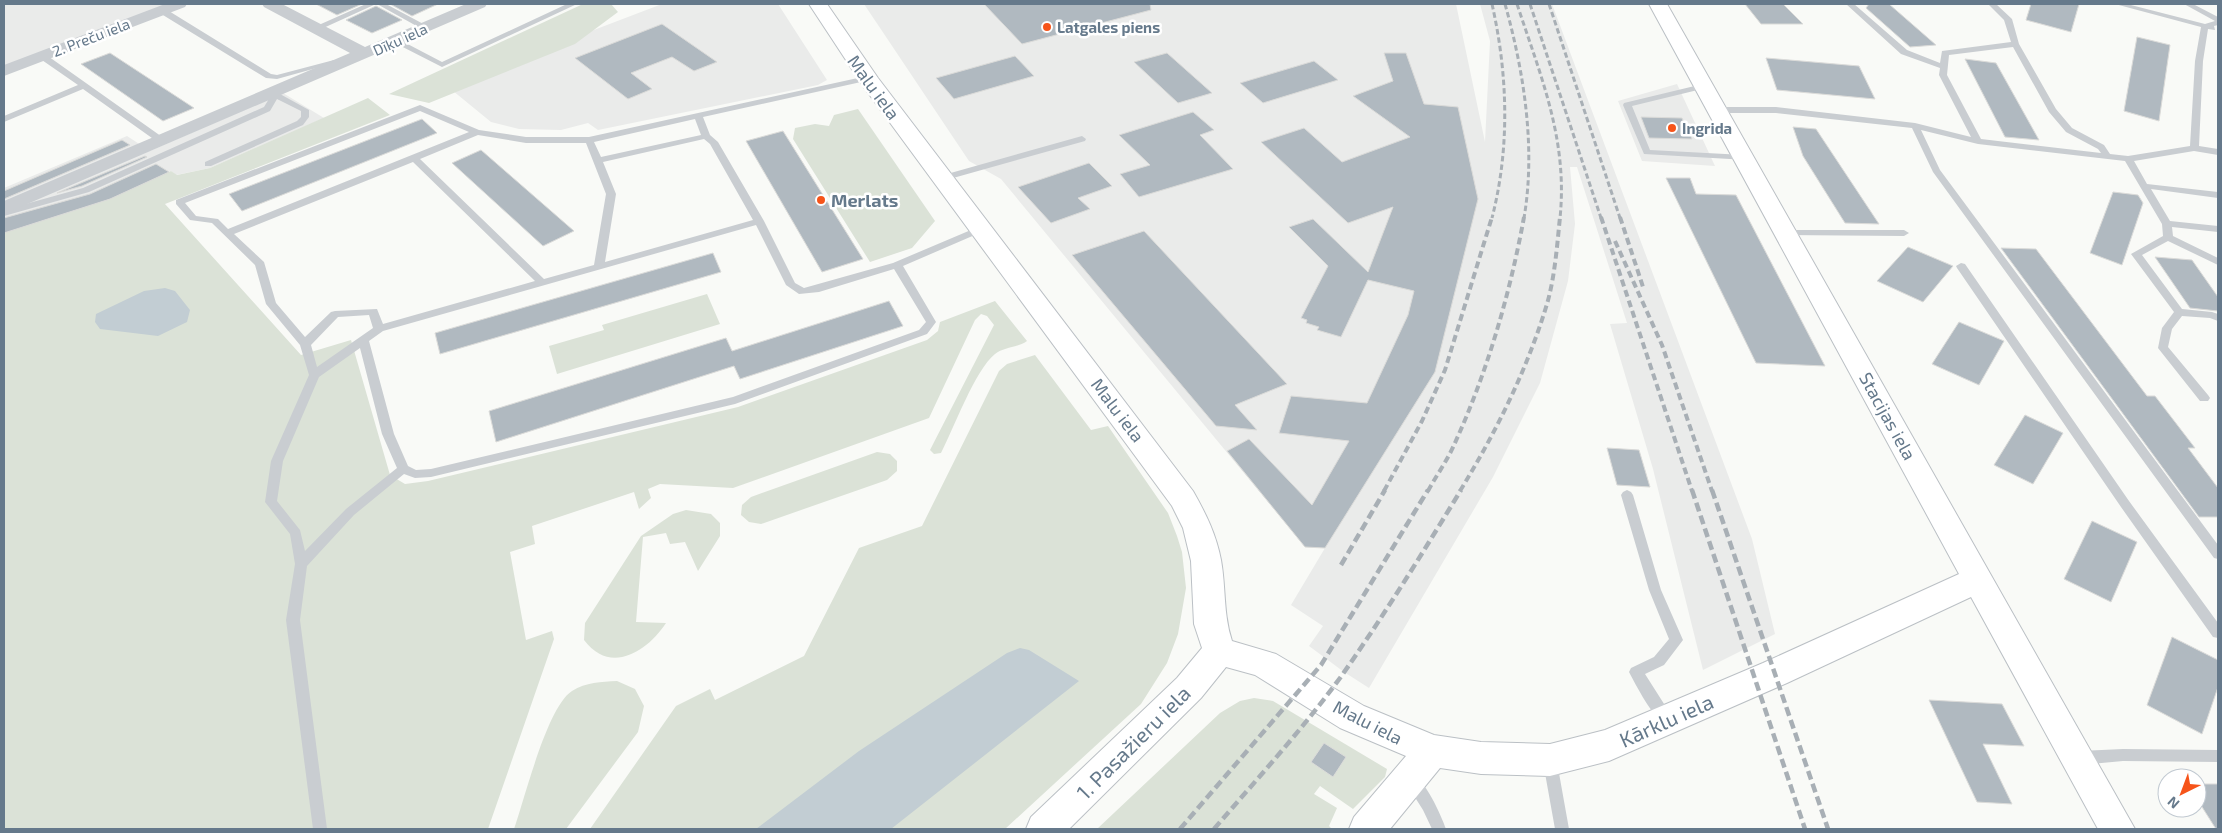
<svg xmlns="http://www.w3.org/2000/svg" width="2222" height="833" font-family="'Exo 2',sans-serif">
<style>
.built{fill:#eaebea}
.green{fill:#dbe2d7}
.water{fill:#c2cdd3}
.building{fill:#b0b9c0;stroke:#dbdbd9}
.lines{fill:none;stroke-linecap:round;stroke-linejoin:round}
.secondary-casing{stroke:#bbc0c5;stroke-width:2}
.lane{fill:#c9cdd1;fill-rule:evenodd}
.street{fill:#c9cdd1;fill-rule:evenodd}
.secondary{fill:#fff;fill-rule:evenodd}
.rail-far2{stroke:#a8afb5;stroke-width:3;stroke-dasharray:5.5 3;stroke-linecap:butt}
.rail-far1{stroke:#a8afb5;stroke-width:4;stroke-dasharray:7 4;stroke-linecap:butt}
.rail{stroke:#a8afb5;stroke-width:4.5;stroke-dasharray:9 4.5;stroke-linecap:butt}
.poi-dot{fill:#f6541a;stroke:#fff;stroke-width:2}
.labels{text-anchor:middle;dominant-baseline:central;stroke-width:5;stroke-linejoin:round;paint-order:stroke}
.far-poi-label{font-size:15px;font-weight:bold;fill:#65798b;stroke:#fff;text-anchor:start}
.far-street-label{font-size:15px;fill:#65798b;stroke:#fff}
.street-label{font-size:18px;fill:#65798b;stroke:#fff}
.poi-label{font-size:18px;font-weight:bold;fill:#65798b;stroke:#fff;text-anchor:start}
.near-street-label{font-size:21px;fill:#65798b;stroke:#fff}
</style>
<rect width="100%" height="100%" fill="#f9faf7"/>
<path class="built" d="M4 4H171L4 67Z
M662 4H778L827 80 818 85 598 130 588 123 561 130 519 129 491 122 447 86Z
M864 4H1456L1485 142 1490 41 1480 4H1552L1752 539 1775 634 1703 670 1653 469 1610 324 1627 323 1577 167H1570L1575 224 1568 281 1540 383 1493 477 1369 688 1344 672 1309 646 1323 626 1291 605 1325 548 1305 547 1001 179 969 161Z
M1677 84 1715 166 1642 161 1618 101Z
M283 93 324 118 210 168 176 175 171 171 110 199 4 233V188L127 136 150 151Z"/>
<path class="green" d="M583 4H611L618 12 575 44 429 103 389 94Z
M368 98 390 115 165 204 301 355 351 340 390 475 405 484 428 481 738 407 927 340 938 331 940 322 995 301 1027 341C1017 348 1004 347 995 354 975 370 954 428 941 453L934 454 930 450 994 325 987 316 981 314 975 320 929 418 733 488 660 484 648 489 651 498 639 509 634 492 532 526 535 544 510 552 526 640 552 631 554 639 488 829H4V233L110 199 171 171 177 175 210 168Z
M858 109 935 221 912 248 870 262 793 139 795 128 815 124 829 126 834 115Z
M707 294 720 324 557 374 549 346 604 330 602 325Z
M1035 355 1091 430 1108 426 1168 513 1177 536 1182 552 1186 588 1178 634 1167 663 1141 704 1005 829H590L676 706 710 689 715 700 804 656 859 548 922 526 999 371 1007 364Z
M877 452 890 454 897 461V471L887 480 761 524 749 522 741 515 742 505 751 497Z
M686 510 711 514 720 523V536L698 571 685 542 670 544 666 533 643 537 636 622 666 623C647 652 610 675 584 640L585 623 641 536 673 514Z
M617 681 635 689 644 706 638 732 566 829H514C525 798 547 707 572 691 586 682 601 682 617 681Z
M1254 698 1273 701 1387 769 1385 777 1353 809 1320 786 1314 794 1337 808 1329 826 1332 829H1097L1220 713 1240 701Z"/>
<path class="water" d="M165 288 175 291 190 310 187 322 158 336 100 329 95 322 96 314 144 291Z
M1020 648 1029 650 1079 681 891 829H756L859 751 1007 653Z"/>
<path class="building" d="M316 4H362L337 15Z
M390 4H438L412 16Z
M984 4H1150L1151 10 1022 44Z
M1745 4H1783L1803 24H1761Z
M1869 4H1889L1936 45 1910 47 1866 8Z
M2031 4H2079L2071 32 2026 20Z
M376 6 402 20 372 33 346 20Z
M662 24 717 62 694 71 672 57 631 73 652 89 628 99 575 58Z
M2137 37 2170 45 2159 121 2124 111Z
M110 53 194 108 163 121 81 64Z
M1167 53 1212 93 1178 103 1134 62Z
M1384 53H1406L1424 104 1458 107 1478 199 1435 372 1325 548 1305 547 1227 451 1249 439 1312 505 1349 441 1279 433 1291 396 1367 403 1408 315 1414 291 1368 280 1341 337 1317 330 1319 327 1306 323 1307 320 1301 318 1328 266 1289 227 1313 219 1368 272 1393 207 1348 223 1261 142 1304 128 1342 162 1410 137 1353 96 1393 81Z
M1015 56 1034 76 954 99 936 78Z
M1766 58 1859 66 1875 99 1777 90Z
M1965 59 1996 63 2039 140 2005 137Z
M1314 61 1338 80 1263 103 1240 83Z
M1193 112 1214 130 1200 135 1233 169 1139 197 1120 174 1150 165 1119 135Z
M1641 117 1682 118 1692 139 1649 138Z
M422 119 437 133 242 211 229 194Z
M1793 127 1816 129 1879 224 1845 223 1803 156Z
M783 131 863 259 822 272 746 141Z
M122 140 130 145 4 199V191Z
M481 150 574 231 543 246 452 163Z
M145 156 147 157 82 186 57 193Z
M1089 163 1112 186 1078 198 1090 209 1051 223 1018 187Z
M156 164 169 172 110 199 4 233V218L90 194Z
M1666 178H1690L1696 194 1736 195 1825 366 1756 363Z
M2113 192 2138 195 2143 203 2122 265 2090 253Z
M1144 231 1287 384 1235 405 1257 430 1216 426 1072 255Z
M1908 247 1953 266 1923 302 1877 281Z
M2001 248 2036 249 2147 396H2155L2195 448H2188L2218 488V517H2199Z
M713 253 721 272 440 354 435 333Z
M2155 257 2192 260 2218 297V311L2190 308Z
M889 301 903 326 740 379 734 366 496 442 489 411 726 338 732 351Z
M1959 322 2004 341 1979 385 1932 364Z
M2025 415 2063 433 2033 484 1994 465Z
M1607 448 1639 450 1650 487 1617 485Z
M2092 521 2137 542 2111 602 2064 579Z
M2172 637 2218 660V687L2202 734 2147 705Z
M1929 700 2002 704 2024 746 1983 744 2012 804 1977 802Z
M1324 743 1346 757 1333 777 1311 762Z
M2197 784H2218V829H2216L2197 799Z"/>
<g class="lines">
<defs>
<path id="secondary" d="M809 4H827L878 78 1193 491C1206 514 1216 534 1221 560 1226 587 1223 614 1232 641L1276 654 1364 706 1434 735 1481 742 1550 744 1605 730 1763 663 1959 574 1649 4H1667L2135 829H2098L1971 597 1787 683 1609 761 1550 776 1481 774 1440 768 1390 829H1349L1354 817 1406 756 1340 728 1255 675 1226 667 1201 698 1069 829H1026L1031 817 1177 678 1202 648 1194 624 1191 561 1183 528 1172 506 863 86Z"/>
</defs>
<use href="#secondary" class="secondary-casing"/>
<path class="lane" d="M366 4H376L319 30 312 28Z
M377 4H386L429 27 422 29Z
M567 4H577L442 67 391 41 398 39 442 62Z
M1846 4H1854L1907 50 1940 63 1942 51 2011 42 2004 20 1988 4H1996L2012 19 2019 44 2056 109 2072 128 2104 145 2110 154 2128 156 2190 146 2195 61 2201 27 2115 4H2127L2205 24 2215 21 2184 4H2193L2218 17V25L2214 26 2215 30 2208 29 2203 61 2199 146 2218 149V155L2194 151 2134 161 2147 184 2218 192V198L2151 189 2170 221 2218 226V232L2172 227 2173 236 2218 258V265L2168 241 2142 255 2182 309 2212 312 2218 314V321L2210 318 2182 316 2172 329 2168 347 2208 395 2210 398 2208 401H2200L2158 348 2162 328 2174 312 2131 254 2163 236 2162 224 2125 161 1978 144 1921 130 1940 170 2218 545V559L2214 558 1933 172 1912 128 1776 113H1717L1713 110 1717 107H1776L1915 123 1971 137 1939 75 1940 68 1901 54ZM2013 47 2049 112 2066 132 2098 149 2101 153 1981 139 1947 75 1949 55Z
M158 8H164L271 74 277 75 334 60 338 62 277 79 266 78 158 12Z
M39 54H45L165 139V143H159L83 89 4 122V116L78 85 39 58Z
M867 76H870V80L703 117 710 135 718 142 764 221 795 283 804 288 893 263 978 227H984V231L903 266 936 322 927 334 735 404 431 477 415 478 404 474 354 515 307 566 300 620 327 829H313L286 620 295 564 290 534 265 502 271 461 309 375 300 345 266 304 255 265 212 223 190 220 176 204V200L420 105 479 130 526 137H589ZM420 111 469 132 228 229 218 219 196 216 185 203ZM695 119 701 135 601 157 594 142ZM478 135 526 143H586L606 194 594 265 544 279 420 159ZM704 139 710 144 753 220 605 262 616 194 603 162ZM413 162 535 281 383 324 377 309 335 311 331 312 305 337 276 303 264 262 234 234ZM756 225 786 285 799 294 819 292 894 269 926 322 919 330 733 397 431 469 416 470 408 466 394 434 369 341 383 331ZM369 315 373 328 317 367 311 345 338 317ZM360 348 382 434 397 468 346 509 305 551 300 530 277 501 283 461 319 377Z
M1703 84 1707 86 1706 88 1632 106 1650 150 1744 155 1748 158 1747 160 1644 154 1623 105 1624 103Z
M278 88 282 91 280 94 309 110V117L303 125 211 166H205V162L297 121 301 117V111L277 99 270 111 89 192 4 216V210L83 188 264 107 275 89Z
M1082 136 1086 139 1085 141 946 180H940L938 178 940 176Z
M1786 230H1904L1909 233 1904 236 1783 235 1781 233 1783 231Z
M1961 263 1965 264 2129 501 2218 623V638L2213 637 2121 507 1957 268 1956 266Z
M1627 490 1631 492 1633 495 1661 590 1683 640 1664 665 1645 674 1673 718 1671 722 1666 724C1653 719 1636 685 1629 672L1631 668 1654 657 1669 639 1649 590 1621 495 1623 492Z
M2123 749 2218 750V762L2123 761 2080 765 2075 763 2073 758 2075 753 2080 751Z
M1550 755 1555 757 1557 762 1569 829H1555L1543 762 1545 757Z
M1411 773C1425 779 1441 815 1446 829H1432L1423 810 1404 780 1406 775Z"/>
<path class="street" d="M165 4H187L185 7 4 76V65Z
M262 4H282L365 47 466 4H487L485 7 4 214V201L350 53 264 7Z"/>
<use href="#secondary" class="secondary"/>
<path class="rail-far2" d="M1492 4C1508 75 1510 148 1492 218
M1505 4C1524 72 1536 148 1524 218
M1517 4C1541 77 1568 140 1560 218
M1530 4 1601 218
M1549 4 1620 218"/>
<path class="rail-far1" d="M1601 217 1692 491
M1620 217 1644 290
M1615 241 1662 345 1712 491
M1384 491 1422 421 1445 370 1492 217
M1428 491C1436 476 1447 461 1454 445 1487 373 1510 294 1524 217
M1460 491C1496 432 1527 370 1547 304 1555 276 1557 246 1560 217"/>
<path class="rail" d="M1692 490 1805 829
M1712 490 1828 829
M1341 565 1385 490
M1180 829 1321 665 1428 490
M1214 829C1257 779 1301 731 1340 678 1383 617 1422 554 1461 490"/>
</g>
<g class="poi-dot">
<circle cx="1047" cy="27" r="5"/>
<circle cx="1672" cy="128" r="5"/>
<circle cx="821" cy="200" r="5"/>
</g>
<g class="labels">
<g class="far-poi-label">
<text x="1057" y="27">Latgales piens</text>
<text x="1682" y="128">Ingrida</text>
</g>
<g class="far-street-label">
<text transform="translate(91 37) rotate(-21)">2. Preču iela</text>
<text transform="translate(400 39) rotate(-24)">Dīķu iela</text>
</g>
<g class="street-label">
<text transform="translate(874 87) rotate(54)">Malu iela</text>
<text transform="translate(1118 410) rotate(53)">Malu iela</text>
<text transform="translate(1888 416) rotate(61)">Stacijas iela</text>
<text transform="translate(1368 722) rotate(27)">Malu iela</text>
</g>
<g class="poi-label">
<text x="831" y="200">Merlats</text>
</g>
<g class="near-street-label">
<text transform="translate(1666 720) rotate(-24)">Kārklu iela</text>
<text transform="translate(1133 742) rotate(-45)">1. Pasažieru iela</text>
</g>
</g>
<rect width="2222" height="833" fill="none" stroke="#65798b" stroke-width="10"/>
<g transform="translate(2182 793) rotate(222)"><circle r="24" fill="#ffffff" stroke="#c1c9d1"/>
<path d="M0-4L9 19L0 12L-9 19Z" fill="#f6541a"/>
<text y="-8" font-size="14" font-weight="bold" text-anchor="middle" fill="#65798b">N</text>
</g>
</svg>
